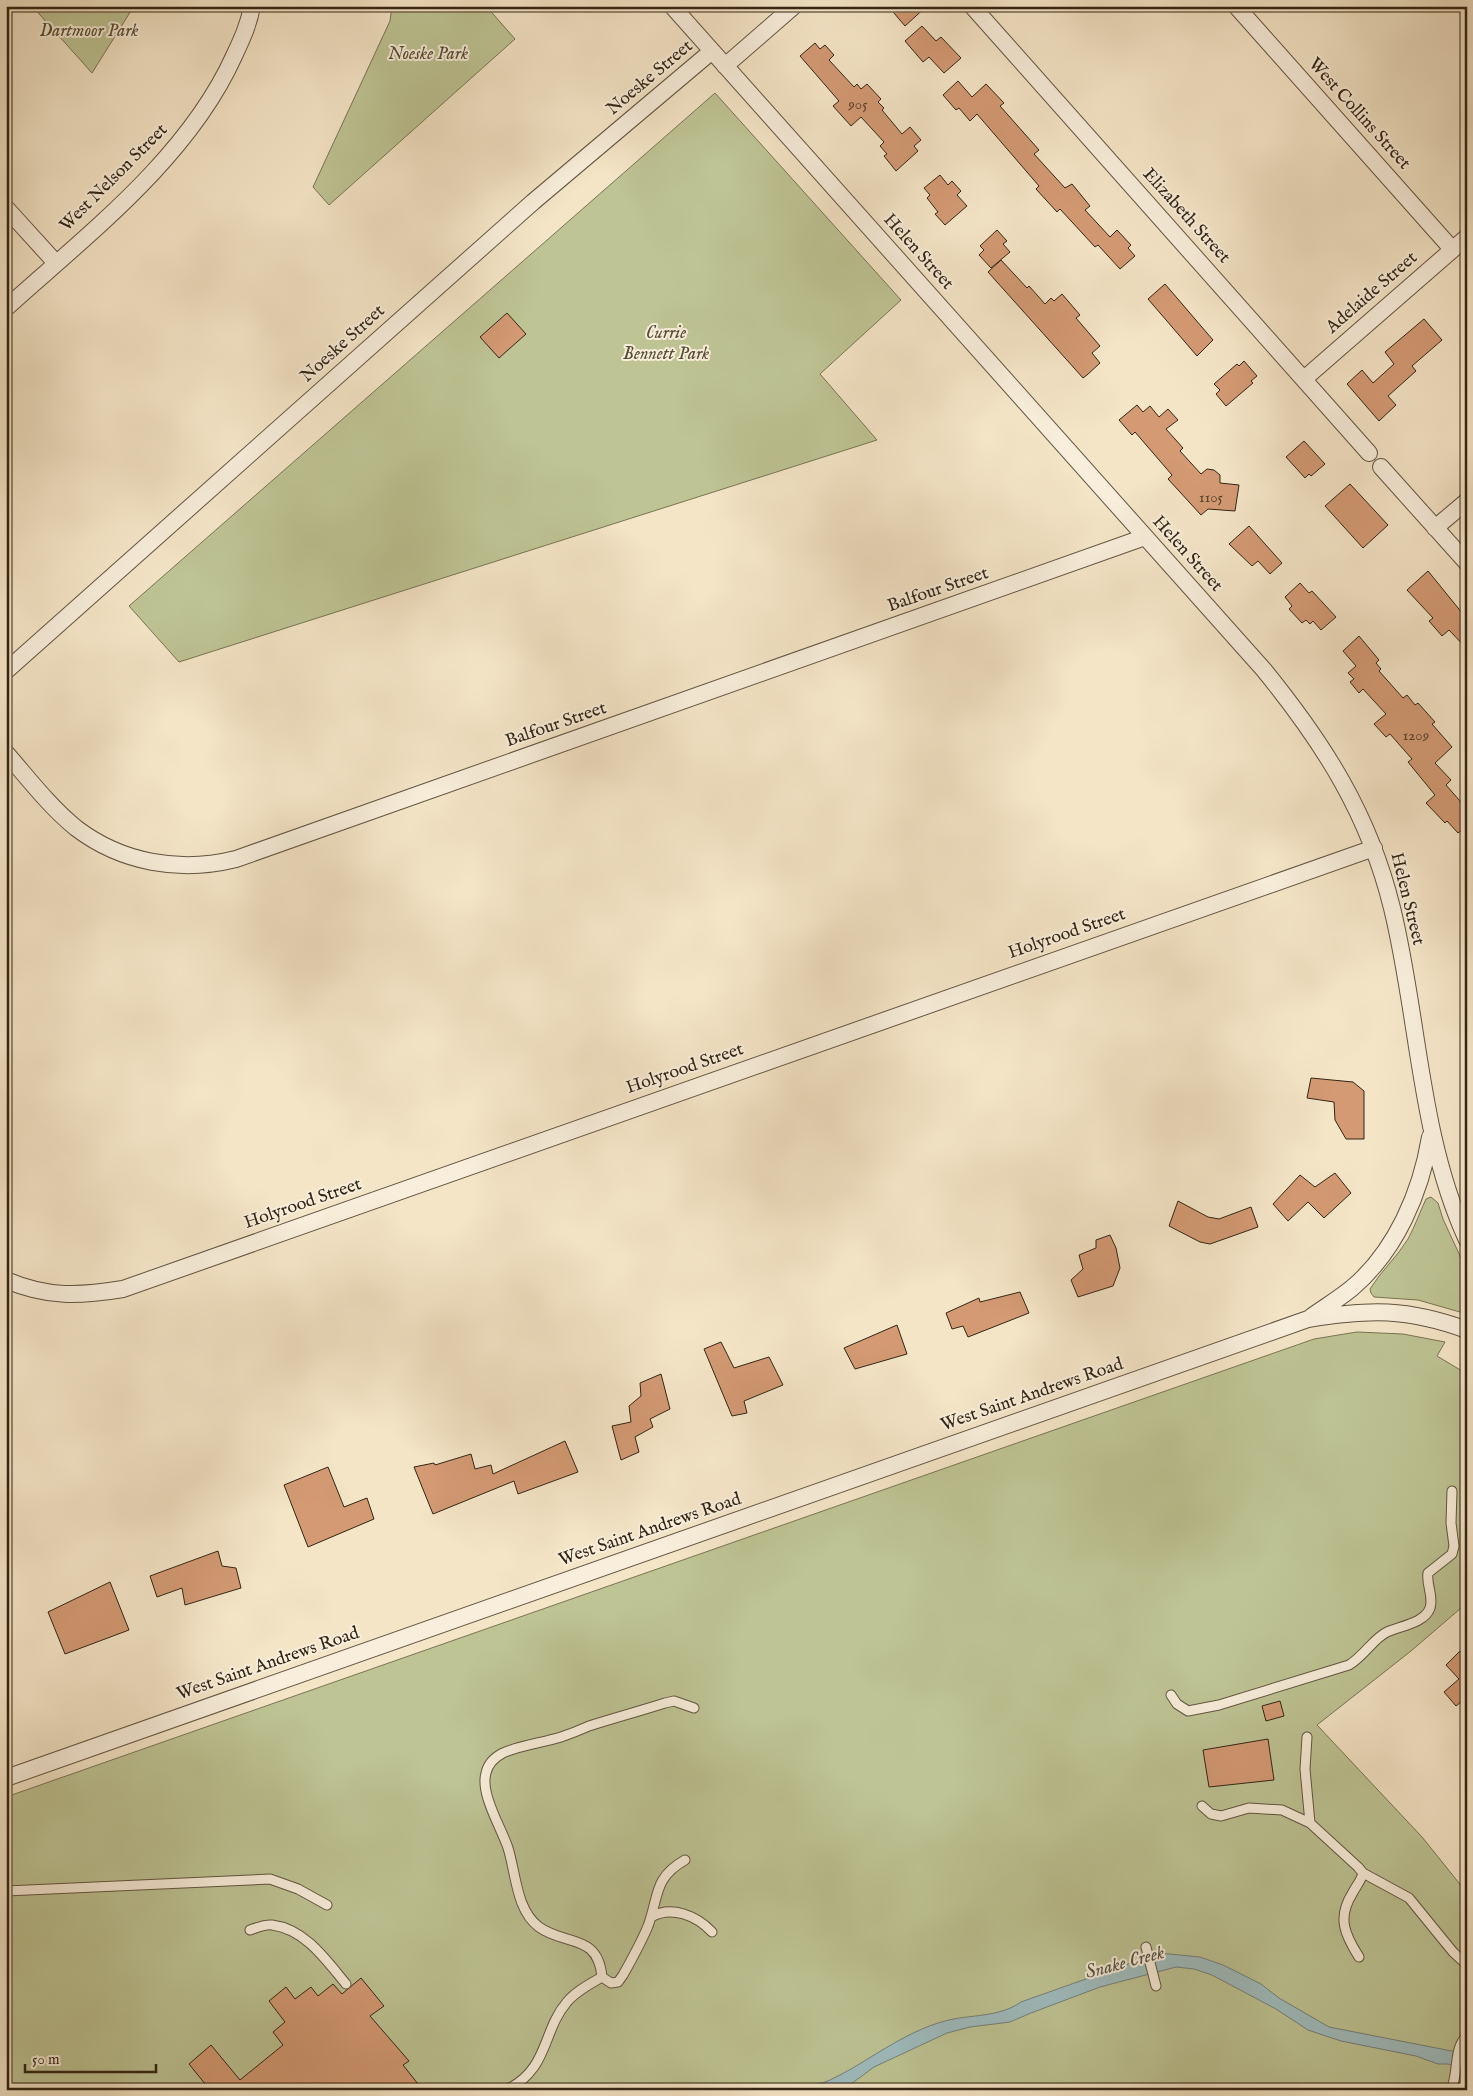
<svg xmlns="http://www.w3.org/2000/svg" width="1473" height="2096" font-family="'IM FELL English',serif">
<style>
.green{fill:#bec494;stroke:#787454}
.water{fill:#9fbdbf;stroke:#73807b}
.building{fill:#d39a74;stroke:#322514}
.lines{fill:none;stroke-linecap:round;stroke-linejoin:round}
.lane-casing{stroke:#625541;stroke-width:11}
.street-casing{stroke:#625541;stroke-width:18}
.lane{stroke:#f8eedb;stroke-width:9}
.street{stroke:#f8eedb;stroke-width:16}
.labels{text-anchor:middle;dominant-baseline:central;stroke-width:4;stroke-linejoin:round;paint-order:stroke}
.number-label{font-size:15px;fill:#5a422c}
.park-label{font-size:18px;font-style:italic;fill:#554d34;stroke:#f8eedb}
.street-label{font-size:18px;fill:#322514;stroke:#f8eedb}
.water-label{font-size:19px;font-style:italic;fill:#535347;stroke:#f8eedb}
</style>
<rect width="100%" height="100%" fill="#f4e5c7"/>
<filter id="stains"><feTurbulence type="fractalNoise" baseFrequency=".004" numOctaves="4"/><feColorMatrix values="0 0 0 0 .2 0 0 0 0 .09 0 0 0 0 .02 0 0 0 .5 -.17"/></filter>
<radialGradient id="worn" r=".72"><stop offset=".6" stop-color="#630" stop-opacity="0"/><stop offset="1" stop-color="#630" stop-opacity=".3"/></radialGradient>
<path class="green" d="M32 6H134L92 73Z
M392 6H486L515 39 329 205 313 187 390 21Z
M715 93 901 300 820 374 877 440 179 662 129 606Z
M1431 1197 1438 1203 1443 1219 1467 1271V1314L1418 1300 1374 1297 1371 1293 1370 1289C1381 1271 1397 1257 1408 1239 1415 1226 1420 1212 1426 1199Z
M1357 1332 1403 1334 1445 1342 1437 1356 1467 1374V1596L1461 1608 1411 1651 1317 1725 1422 1837 1467 1893V2090H6V1797L1314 1339Z"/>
<path class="water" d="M1159 1953 1200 1957 1223 1965 1261 1984 1279 1998 1329 2027 1467 2054V2069L1448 2064H1438L1416 2056 1341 2041 1308 2030 1276 2009 1212 1975 1194 1969 1176 1967 1100 1987 1031 2013 1010 2022 970 2027 947 2033 874 2067 851 2084 836 2090H771C790 2082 810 2090 830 2080 868 2062 903 2032 945 2021 971 2014 998 2018 1021 2002Z"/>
<path class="building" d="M888 6H927L905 26Z
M922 26 936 41 941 37 961 58 944 73 929 57 923 62 905 41Z
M815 43 820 49 825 45 834 55 829 60 854 87 857 84 861 89 867 84 881 99 878 102 884 108 882 110 902 134 910 127 921 140 914 146 918 151 896 171 884 156 887 154 880 146 884 142 861 117 851 126 833 106 839 101 800 56Z
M958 81 972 97 986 84 1004 103 1000 106 1039 150 1034 154 1065 188 1072 184 1090 206 1085 210 1110 237 1117 230 1131 245 1128 248 1135 256 1120 269 1098 245 1095 247 1060 209 1057 212 1036 189 1039 186 977 114 970 121 959 108 956 110 943 95Z
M940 175 948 185 952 181 961 191 957 195 967 206 945 225 935 214 938 212 927 198 930 195 924 188Z
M997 230 1007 241 1003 244 1010 252 991 268 979 255 984 250 980 246Z
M1001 260 1027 288 1029 286 1045 304 1051 298 1054 301 1062 294 1080 315 1076 318 1100 346 1092 353 1100 363 1087 375 1083 378 988 272Z
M1165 284 1213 340 1197 356 1148 299Z
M507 313 526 334 499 358 480 337Z
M1424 319 1442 340 1412 366 1416 371 1388 396 1396 405 1379 421 1347 384 1362 370 1373 383 1394 364 1385 352Z
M1244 361 1257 376 1251 381 1253 383 1226 406 1216 394 1220 390 1214 384 1237 364 1239 366Z
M1137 405 1143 412 1150 406 1159 417 1168 409 1178 420 1166 429 1183 448 1180 451 1201 474 1207 469 1214 470 1220 475V483L1239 485 1235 511 1208 509 1201 515 1168 479 1172 475 1135 432 1132 435 1119 420Z
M1304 441 1325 464 1311 476 1309 474 1305 478 1286 457Z
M1350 484 1388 525 1363 548 1325 506Z
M1249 526 1282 563 1270 574 1258 561 1252 566 1229 544Z
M1428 571 1467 619V649L1449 630 1442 636 1429 621 1433 618 1407 590Z
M1300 583 1309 593 1312 591 1336 617 1321 630 1313 621 1310 624 1306 620 1302 623 1289 609 1292 606 1285 597Z
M1359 636 1379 660 1376 663 1381 669 1379 671 1403 698 1407 695 1415 705 1418 703 1435 722 1432 724 1452 747 1435 763 1451 780 1446 785 1467 809V826L1458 833 1447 821 1445 823 1426 803 1435 795 1408 762 1412 759 1390 734 1386 737 1374 724 1386 714 1363 689 1359 693 1350 682 1354 679 1348 673 1356 666 1343 651Z
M1311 1078 1353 1082 1364 1091V1139H1346L1335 1120 1334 1102 1307 1098Z
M1335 1173 1351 1193 1324 1218 1308 1202 1288 1221 1273 1204 1300 1175 1315 1187Z
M1178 1201 1208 1217 1219 1219 1251 1207 1258 1227 1210 1244 1200 1242 1169 1226Z
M1110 1235 1116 1248 1120 1268 1113 1286 1078 1297 1071 1280 1083 1269 1079 1255 1096 1248V1240Z
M1020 1292 1029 1313 968 1337 963 1326 952 1329 946 1313 979 1298 980 1302Z
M897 1325 907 1354 855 1369 844 1348Z
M721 1342 734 1368 769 1357 783 1385 744 1401 747 1413 732 1416 704 1349Z
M661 1374 670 1409 650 1419 653 1427 635 1437 639 1452 621 1460 612 1426 631 1422 629 1406 641 1396 640 1383Z
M565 1441 578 1472 518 1494 514 1481 433 1514 414 1467 434 1463 435 1465 471 1454 475 1469 491 1465 493 1474Z
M328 1467 344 1507 367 1498 374 1519 308 1547 284 1485Z
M218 1551 222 1566 236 1568 241 1588 185 1605 182 1588 157 1597 150 1576Z
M110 1582 129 1630 65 1654 48 1612Z
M1460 1651 1467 1658V1697L1456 1706 1444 1692 1459 1679 1446 1665Z
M1280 1701 1284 1716 1266 1721 1262 1706Z
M1268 1739 1274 1780 1209 1787 1203 1750Z
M361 1978 384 2006 370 2016 409 2061 403 2065 418 2084 410 2090H210L189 2064 211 2045 240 2080 283 2045 273 2032 285 2022 269 2001 286 1987 295 1999 311 1987 318 1996 333 1984 342 1994Z"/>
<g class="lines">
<defs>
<path id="lane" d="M1171 1695 1177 1704 1188 1711 1219 1705 1349 1665C1364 1656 1374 1638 1387 1632 1400 1626 1425 1623 1430 1608 1434 1596 1426 1585 1428 1573L1452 1554 1454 1546 1451 1523 1452 1491
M1307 1737 1305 1769 1310 1823
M1202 1806 1211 1814 1221 1816 1249 1808 1282 1810 1310 1823 1358 1867 1363 1873C1361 1881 1356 1886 1352 1894 1337 1918 1345 1935 1359 1957
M1363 1873 1409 1898 1453 1952 1467 1965
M6 1891 270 1879 298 1889 327 1905
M651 1917C672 1905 697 1916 712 1932
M250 1930C256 1928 265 1924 272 1925 305 1929 326 1960 346 1984
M1146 1947 1156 1986
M602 1977C598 1933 565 1946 539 1927 516 1910 516 1873 508 1848 501 1827 480 1794 486 1773 488 1764 495 1757 503 1753 521 1745 542 1743 561 1737 570 1734 580 1730 589 1726 614 1718 640 1711 665 1703L674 1701 694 1708
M506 2090C549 2070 542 2031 567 2002 576 1991 590 1984 602 1977L611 1983 618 1982 623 1975C632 1959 641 1943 648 1926 659 1897 653 1878 685 1860
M1451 2090C1459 2073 1453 2048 1467 2036"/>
<path id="street" d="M672 6 1264 670C1324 744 1369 814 1392 908 1419 1018 1419 1135 1467 1240
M972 6 1369 453
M1236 6 1452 249
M725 66 794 6
M6 208 56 263
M6 308C88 234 188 158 234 56 242 39 249 24 252 6
M1304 379 1467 237
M1381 467 1467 563
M1435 528 1467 501
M6 671 533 202 712 51
M6 753C28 778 50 807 76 828 122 863 180 873 236 859L1145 537
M6 1280C48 1298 80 1296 123 1289L1374 848
M1311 1317C1325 1307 1340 1298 1352 1288 1396 1251 1421 1192 1430 1137
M6 1778 1308 1319C1369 1309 1407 1308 1467 1330"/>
</defs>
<use href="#lane" class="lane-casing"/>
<use href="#street" class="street-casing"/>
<use href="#lane" class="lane"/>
<use href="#street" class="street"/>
</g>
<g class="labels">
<g class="number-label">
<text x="858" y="104">905</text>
<text x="1211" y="497">1105</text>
<text x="1416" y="735">1209</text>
</g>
<g class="park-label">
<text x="89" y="31">Dartmoor Park</text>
<text x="428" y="54">Noeske Park</text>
<text x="666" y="333">Currie<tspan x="666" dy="21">Bennett Park</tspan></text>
</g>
<g class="street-label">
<text transform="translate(650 78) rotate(-40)">Noeske Street</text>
<text transform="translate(1359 114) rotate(48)">West Collins Street</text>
<text transform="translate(114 178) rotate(-45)">West Nelson Street</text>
<text transform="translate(1186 216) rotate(48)">Elizabeth Street</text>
<text transform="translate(918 252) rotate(48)">Helen Street</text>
<text transform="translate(1372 293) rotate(-41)">Adelaide Street</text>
<text transform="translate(343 344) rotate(-42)">Noeske Street</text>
<text transform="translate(1187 554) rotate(48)">Helen Street</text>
<text transform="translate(938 590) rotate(-19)">Balfour Street</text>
<text transform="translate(556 725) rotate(-19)">Balfour Street</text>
<text transform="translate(1407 899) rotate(76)">Helen Street</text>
<text transform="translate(1067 934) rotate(-19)">Holyrood Street</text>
<text transform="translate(685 1069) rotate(-19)">Holyrood Street</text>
<text transform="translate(303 1204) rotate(-19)">Holyrood Street</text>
<text transform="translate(1032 1395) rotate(-19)">West Saint Andrews Road</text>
<text transform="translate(650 1530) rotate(-19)">West Saint Andrews Road</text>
<text transform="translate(268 1664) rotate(-19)">West Saint Andrews Road</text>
</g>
<g class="water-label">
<text transform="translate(1125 1963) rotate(-15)">Snake Creek</text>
</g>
</g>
<rect width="1473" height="2096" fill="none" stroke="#f4e5c7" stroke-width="25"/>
<rect x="8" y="8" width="1458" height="2081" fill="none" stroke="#322514" stroke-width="2.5"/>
<rect x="12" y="12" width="1448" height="2071" fill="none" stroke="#322514"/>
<path d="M25 2064v8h131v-8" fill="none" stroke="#322514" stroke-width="2.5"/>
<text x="32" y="2064" font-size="15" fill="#322514" stroke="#f8eedb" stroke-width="4" paint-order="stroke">50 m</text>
<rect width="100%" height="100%" filter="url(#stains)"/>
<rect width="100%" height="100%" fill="url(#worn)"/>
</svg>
